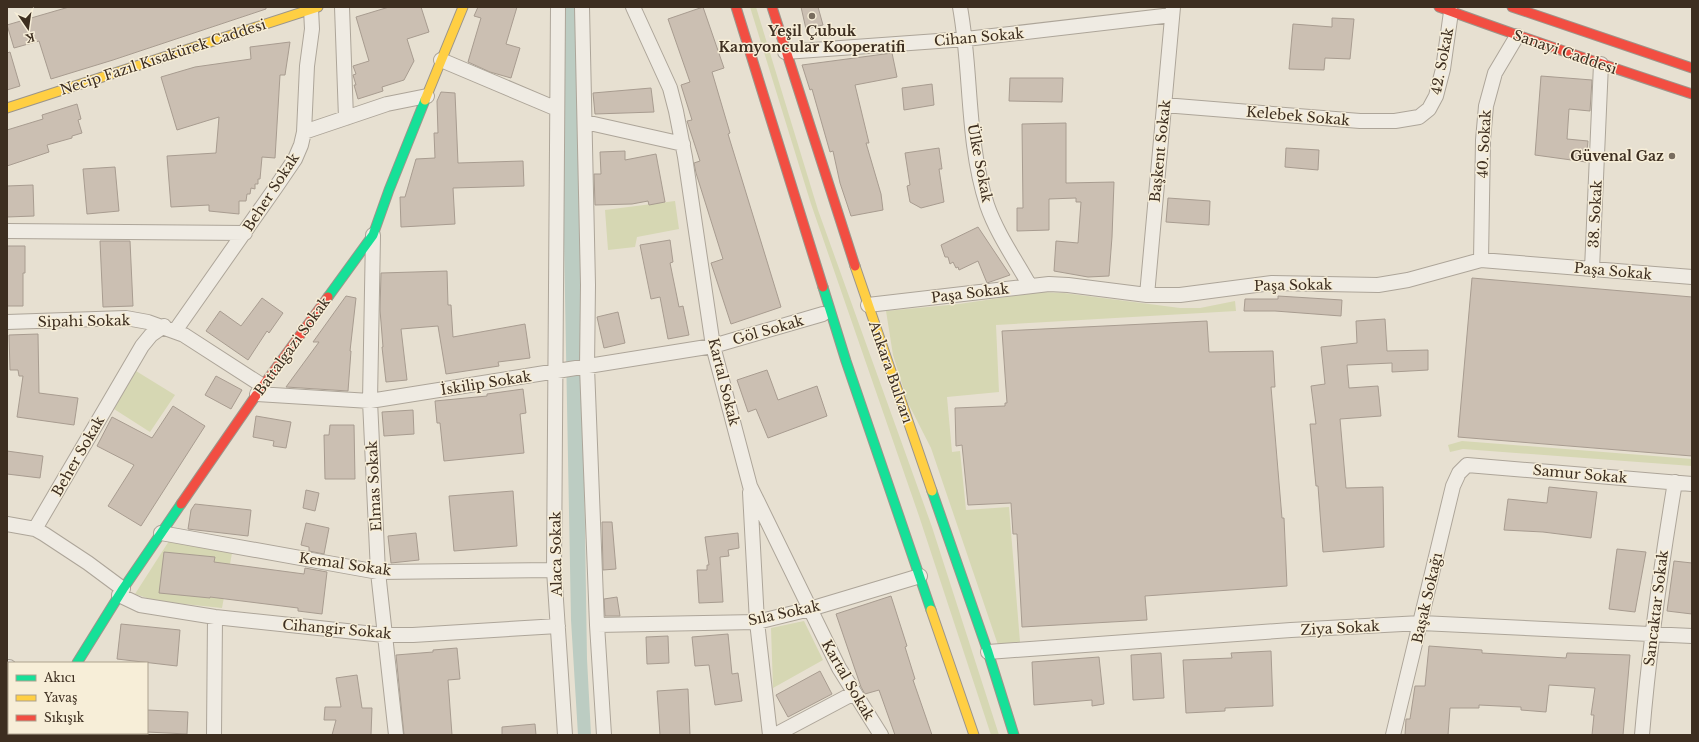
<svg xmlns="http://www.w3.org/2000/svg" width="1699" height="742" font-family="'Libre Baskerville',serif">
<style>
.green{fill:#d6d7b3}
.water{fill:#bcccc2}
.building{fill:#cbbfb2;stroke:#a89c90}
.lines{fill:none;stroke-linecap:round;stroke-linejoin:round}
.street-casing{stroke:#ada599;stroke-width:16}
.fast-casing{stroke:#9c958a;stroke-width:11}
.slow-casing{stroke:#9c958a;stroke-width:11}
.jam-casing{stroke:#9c958a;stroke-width:11}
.street{stroke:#efebe3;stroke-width:14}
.fast{stroke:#16e098;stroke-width:9}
.slow{stroke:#ffcf43;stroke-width:9}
.jam{stroke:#f24e42;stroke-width:9}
.poi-dot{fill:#786c5e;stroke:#f7eed8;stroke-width:1.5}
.labels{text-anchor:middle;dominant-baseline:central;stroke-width:3;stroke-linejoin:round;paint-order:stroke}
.poi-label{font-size:14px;font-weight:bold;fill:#3d2e20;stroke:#f7eed8}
.street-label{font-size:14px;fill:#3d2e20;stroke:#f7eed8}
</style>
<rect width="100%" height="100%" fill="#e7e0d1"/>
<path class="green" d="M750 7H756L818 210 932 527 999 735H991L919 516 811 204Z
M675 201 679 229 637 237 635 247 608 250 605 210Z
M1041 292 1064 293 1180 308H1200L1235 301 1236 311 996 325 999 392 947 397 952 452 960 451 966 510 1009 507 1020 642 998 645 931 448 908 403 893 355 886 311 959 304Z
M136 371 175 395 150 432 114 409Z
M1462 441 1692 459V466L1463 449 1450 452 1448 445Z
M169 541 232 553 222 608 156 601 135 594Z
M804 621 823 660 773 688 771 628Z"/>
<path class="water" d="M562 7H577L587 659 591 735H578L571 620 564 242Z"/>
<path class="building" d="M69 7H266V9L113 60 51 79 39 41 14 48 7 25Z
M389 7H421L429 32 407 39 414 61 404 80 382 87 383 91 358 99 354 85H356L353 75 356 74 353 66 369 61 356 17Z
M478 7H517L506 44 520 48 511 78 490 72 468 62 481 18 474 16Z
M703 7 724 68 712 72 730 133 728 134 781 307 731 324 711 263 723 259 696 173 694 163 700 161 687 121 692 120 681 85 690 82 668 19Z
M801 7H818L823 25 806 29Z
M1332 18 1354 19 1350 59 1325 58 1324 70 1289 69 1293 24 1332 27Z
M290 42 285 75H280L275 158 262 157 260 179H258V184H255V189L251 188 250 194H247L246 201H239V214L209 211V205L171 207 167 156 216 153 219 117 177 130 161 77 195 67 251 59 250 47Z
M10 52 20 86 7 90V53Z
M892 53 897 77 855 85 869 143H866L881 194 883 210 851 216 840 183 833 151 830 152 812 89 810 90 802 65Z
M1541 76 1592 80 1590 111 1569 109 1567 139 1588 141 1586 162 1535 155Z
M1010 78H1063L1062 102 1009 101Z
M932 84 934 105 904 110 902 88Z
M651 88 654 112 595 114 593 93Z
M441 92 455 93 458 163 523 161 524 186 453 188 455 224 401 227 400 197H405L416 159 435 158 434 133H438L437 101Z
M77 104 81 119 78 120 82 133 72 136V138L47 145 49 152 7 166V130L43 119 42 115Z
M1066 123V183L1114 182 1112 237 1109 276 1088 277 1054 271 1056 241 1078 243 1081 202H1076V198L1049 199V230L1017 231V208H1023L1022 124Z
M939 148 942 169H939L944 202 921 208 910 202 907 186 910 185 905 153Z
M1286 148 1319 150 1318 170 1285 167Z
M625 151V160L656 154 665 202 649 205 648 201 632 204 595 205 594 174H601L600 152Z
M115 167 119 211 87 214 83 169Z
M33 185 34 216 7 217V186Z
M1168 198 1210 201 1209 225 1166 222Z
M978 227 1010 275 987 283 978 261 959 270 958 267 956 268 953 262 950 264 948 257H945L941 245Z
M670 240 673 262 670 263 679 307 683 306 689 335 668 339 660 297 651 299 640 245Z
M100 241H130L133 306 103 307Z
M7 246H25V273H23V306H7Z
M447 271 448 305H451L453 337 525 324 530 358 498 362 499 366 446 374 438 326 401 329 407 380 386 382 382 347H383L380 310 381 273Z
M1472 278 1692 297V456L1458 437Z
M346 296 356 298 350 351H351L348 391 286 387 319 342H313Z
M1278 296 1342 300 1341 316 1275 311H1244L1245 299H1278Z
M262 298 283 313 269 333 267 331 248 360 206 331 220 311 241 326Z
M618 312 625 343 604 348 597 317Z
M1385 319 1387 351 1428 350V370L1392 372V363L1347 365 1349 388 1378 386 1381 416 1340 419 1346 488 1383 487 1384 547 1323 552 1318 486H1316L1310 424H1316L1311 386 1325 384 1321 347 1357 343 1356 321Z
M1207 321 1209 352 1273 351 1275 387H1271L1282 518H1284L1287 586 1145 596 1147 620 1022 627 1017 534H1013L1011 503 968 505 962 445 956 446 955 408 1005 406V403H1007L1002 331Z
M38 334 39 393 78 398 74 425 17 417 23 376H19L18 370H10L9 335Z
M767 370 778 400 817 386 827 416 768 438 756 409 748 412 737 380Z
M216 376 242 390 231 409 205 395Z
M523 389 526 413 520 414 524 453 444 461 440 423H437L435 401 487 396V394Z
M173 406 205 426 141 526 108 506 134 465 97 446 112 417 152 438Z
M413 410 414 434 384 436 382 412Z
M256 416 291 422 286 448 273 446 274 441 253 437Z
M330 425H354L355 479H325L324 435H329Z
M7 451 43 456 40 478 7 474Z
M1549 487 1597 492 1591 538 1543 532 1504 530 1508 499 1547 503Z
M306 490 319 493 315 511 303 508Z
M513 491 517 546 454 551 449 496Z
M195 504 251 510 248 536 188 529 191 510Z
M602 522H612L616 569 603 570Z
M306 523 329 528 324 554 309 551V547L301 545Z
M416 533 419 560 391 563 388 536Z
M738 533 739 548 728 550 729 556 720 557 723 602 699 603 697 570H707V565H709L705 537Z
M1617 549 1646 552 1635 612 1609 609Z
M164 552 215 557 214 562 304 574 305 568 327 572 322 614 298 611V608L210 597V598L159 593Z
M1674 561 1692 563V614L1667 611Z
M891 596 907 646 905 647 915 679 913 680 932 735H895L879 690 865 694 861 687 836 614Z
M617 597 620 616H605L604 599Z
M121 624 180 630 177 666 117 659Z
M728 634 732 674 738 673 742 701 715 705 709 665 695 666 692 637Z
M668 636 669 663 647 664 646 637Z
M1429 646 1482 650V653L1566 658 1567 653 1630 655 1623 735H1592L1594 715H1591L1595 688 1549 685 1546 712 1521 710V707L1479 705V708H1450L1448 735H1405L1406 719H1410L1415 686H1425Z
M457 648 460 679 448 680 452 735H404L396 655 433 652V650Z
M1271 651 1273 706 1225 708V711L1186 713 1183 660 1232 658 1231 653Z
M1161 653 1164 698 1133 700 1131 655Z
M1099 657 1104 704 1092 706V700L1034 705 1032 662Z
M820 671 832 694 788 717 776 695Z
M357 675 362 708H372L371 735H332L336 720H324L325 707H341L336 678Z
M688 689 690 735H660L657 691Z
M147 710 188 712 187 734 147 732Z
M535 724 536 735H502V727Z"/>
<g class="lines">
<defs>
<path id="street" d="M342 7 346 118
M558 7 554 570 565 735
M582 7 588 285 587 367 597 625 604 735
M633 7 670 88 676 111 685 157 713 346 750 486 839 668 881 735
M960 7C972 73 966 140 987 205 997 234 1015 259 1030 286
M785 52 966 39 1172 15
M441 60 557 109
M1164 105 1360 121H1395L1419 117 1429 109 1436 96 1443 69 1451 12
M585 122 683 144
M304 132 387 104 427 96
M7 231 245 233
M373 235 370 401 378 572 396 735
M1481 260 1483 140 1486 106 1495 73 1517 36
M1592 269 1601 64
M1147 295 1173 7
M868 305 1049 284 1068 285 1147 295H1180L1272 283 1378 285 1408 280 1481 260 1692 277
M7 322 126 318 148 322 184 335 263 386
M175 331 276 187 295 159 301 145 304 132 307 66 312 29 311 9
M257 394 370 401 713 346 823 314
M750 492 757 622 770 735
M7 524 35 529 44 534 88 563 123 589
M35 529 142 346 151 335 164 326
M161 533 378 572 554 570
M119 595 140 605 215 617 384 635H413L558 626
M597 625 757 622 810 609 920 576
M988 652 1291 630 1421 623 1692 636
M7 667H9
M7 696 9 695
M214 735 215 617
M775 735 854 693
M1393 735 1453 486 1459 473 1467 465 1692 484
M1642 735C1649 650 1661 566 1675 482"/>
<path id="fast" d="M823 287 846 361 931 610
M328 297 373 235 389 190 425 100
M932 491 988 652 1014 735
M77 663 123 589 181 504"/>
<path id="slow" d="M425 100 463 7
M7 108 318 7
M855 266 932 491
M931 610 974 735"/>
<path id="jam" d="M736 7 823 287
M772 7 855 266
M1439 7C1523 38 1607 66 1692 94
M1512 7 1692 68
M181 504 257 394 328 297
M39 735 40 733"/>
</defs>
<use href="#street" class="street-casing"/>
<use href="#fast" class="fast-casing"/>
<use href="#slow" class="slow-casing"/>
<use href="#jam" class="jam-casing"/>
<use href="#street" class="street"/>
<use href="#fast" class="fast"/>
<use href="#slow" class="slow"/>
<use href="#jam" class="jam"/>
</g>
<g class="poi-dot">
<circle cx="812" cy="16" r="4"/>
<circle cx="1672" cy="156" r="4"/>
</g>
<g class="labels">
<g class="poi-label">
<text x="812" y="31">Yeşil Çubuk<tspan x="812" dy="16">Kamyoncular Kooperatifi</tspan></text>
<text x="1664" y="156" text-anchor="end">Güvenal Gaz</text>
</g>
<g class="street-label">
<text transform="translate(979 37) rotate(-5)">Cihan Sokak</text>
<text transform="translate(1565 52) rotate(19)">Sanayi Caddesi</text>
<text transform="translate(163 57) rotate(-18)">Necip Fazıl Kısakürek Caddesi</text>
<text transform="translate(1442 61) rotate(-79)">42. Sokak</text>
<text transform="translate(1298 116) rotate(5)">Kelebek Sokak</text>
<text transform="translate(1484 144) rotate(-87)">40. Sokak</text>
<text transform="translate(1160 151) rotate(-84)">Başkent Sokak</text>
<text transform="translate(980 163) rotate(79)">Ülke Sokak</text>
<text transform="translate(271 192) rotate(-57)">Beher Sokak</text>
<text transform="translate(1595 214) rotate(-87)">38. Sokak</text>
<text transform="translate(1613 271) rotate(5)">Paşa Sokak</text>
<text transform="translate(1293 285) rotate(-1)">Paşa Sokak</text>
<text transform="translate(970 293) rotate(-7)">Paşa Sokak</text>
<text transform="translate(84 321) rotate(-1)">Sipahi Sokak</text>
<text transform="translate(768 330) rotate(-16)">Göl Sokak</text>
<text transform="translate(292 346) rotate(-54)">Battalgazi Sokak</text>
<text transform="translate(891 372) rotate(71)">Ankara Bulvarı</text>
<text transform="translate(724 382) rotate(76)">Kartal Sokak</text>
<text transform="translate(486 383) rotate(-9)">İskilip Sokak</text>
<text transform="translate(78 456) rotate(-60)">Beher Sokak</text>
<text transform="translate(1580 474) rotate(5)">Samur Sokak</text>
<text transform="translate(374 486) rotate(-93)">Elmas Sokak</text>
<text transform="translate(556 554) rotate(-91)">Alaca Sokak</text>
<text transform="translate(345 564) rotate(8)">Kemal Sokak</text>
<text transform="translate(1427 598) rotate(-77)">Başak Sokağı</text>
<text transform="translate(1656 608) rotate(-83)">Sancaktar Sokak</text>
<text transform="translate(784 613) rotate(-12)">Sıla Sokak</text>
<text transform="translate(1340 628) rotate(-3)">Ziya Sokak</text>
<text transform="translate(337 629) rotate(5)">Cihangir Sokak</text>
<text transform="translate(848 680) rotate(60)">Kartal Sokak</text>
</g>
</g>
<rect width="1699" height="742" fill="none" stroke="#3d2e20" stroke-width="16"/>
<rect x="8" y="662" width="140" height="72" fill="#f7eed8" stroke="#ada18e"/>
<rect x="16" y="675" width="20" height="6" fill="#16e098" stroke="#ada18e"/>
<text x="44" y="682" font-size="12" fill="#3d2e20">Akıcı</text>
<rect x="16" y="695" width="20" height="6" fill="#ffcf43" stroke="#ada18e"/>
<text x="44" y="702" font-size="12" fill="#3d2e20">Yavaş</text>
<rect x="16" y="715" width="20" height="6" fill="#f24e42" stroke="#ada18e"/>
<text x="44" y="722" font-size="12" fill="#3d2e20">Sıkışık</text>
<g transform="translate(28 28) rotate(167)" stroke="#f7eed8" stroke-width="3" paint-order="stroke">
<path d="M0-3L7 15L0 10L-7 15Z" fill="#3d2e20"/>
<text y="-6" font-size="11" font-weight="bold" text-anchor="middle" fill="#3d2e20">K</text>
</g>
</svg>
